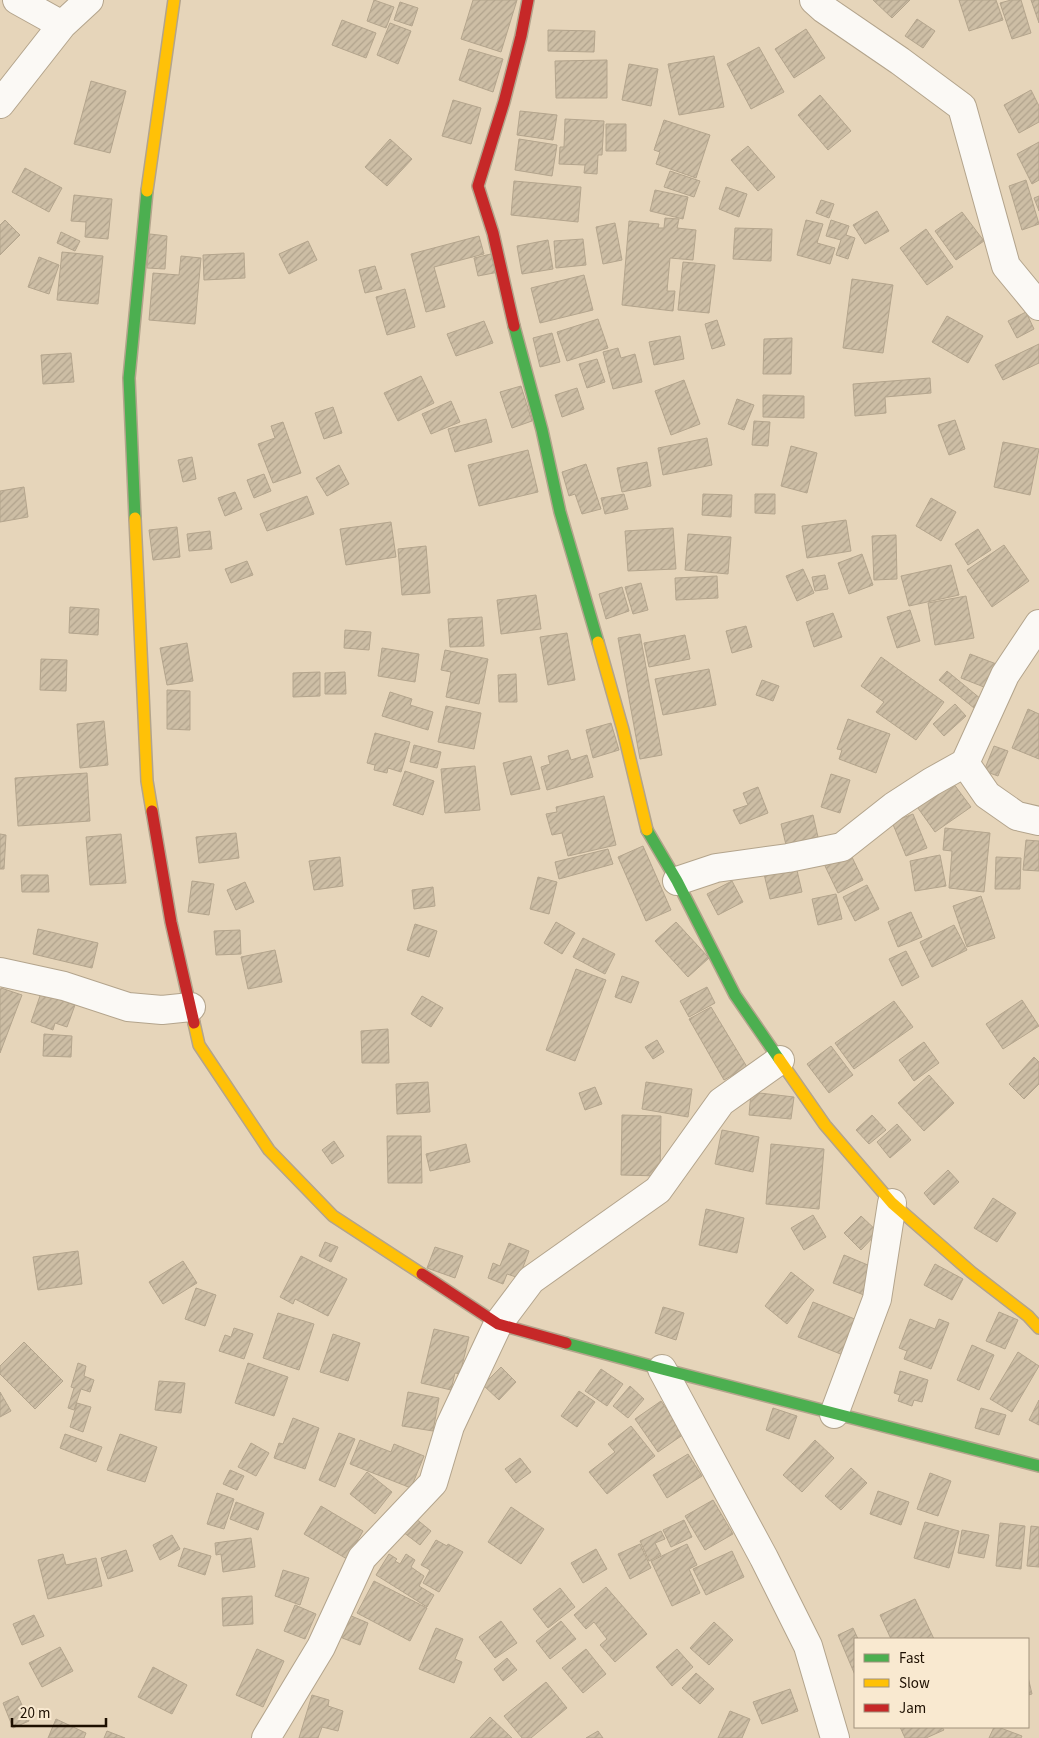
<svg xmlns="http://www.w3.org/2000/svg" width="1039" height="1738" font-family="'Source Sans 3',sans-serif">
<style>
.building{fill:url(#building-hatch);stroke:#b4a58d}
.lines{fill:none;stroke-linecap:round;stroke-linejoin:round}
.street-casing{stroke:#b3a48c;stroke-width:30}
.fast-casing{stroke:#b3a48c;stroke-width:14}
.slow-casing{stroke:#b3a48c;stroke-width:14}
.jam-casing{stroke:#b3a48c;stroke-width:14}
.street{stroke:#fbf9f5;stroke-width:28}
.fast{stroke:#4caf50;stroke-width:11}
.slow{stroke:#ffc107;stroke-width:11}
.jam{stroke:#c62828;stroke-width:11}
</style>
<defs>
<pattern id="building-hatch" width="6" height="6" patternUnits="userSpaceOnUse" patternTransform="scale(1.25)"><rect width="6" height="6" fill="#cdbea5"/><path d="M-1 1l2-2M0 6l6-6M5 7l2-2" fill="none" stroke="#b0a28c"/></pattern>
</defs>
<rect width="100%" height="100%" fill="#e6d5ba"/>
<path class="building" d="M374 0 394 7 386 28 367 21Z
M473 0H517L501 52 461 39Z
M873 0H910L892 18Z
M959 0H996L1003 20 969 31Z
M1011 0H1021L1031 33 1012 39 1000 3Z
M1031 0H1039V23Z
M400 2 418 8 412 26 394 20Z
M917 19 935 31 923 48 905 36Z
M342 20 376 33 366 58 332 45Z
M390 23 411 31 398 64 377 55Z
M806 29 825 58 794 78 775 49Z
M548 30 595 31 594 52 548 51Z
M759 47 784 92 751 109 727 64Z
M469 49 503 59 493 92 459 80Z
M714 56 724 107 679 115 668 64Z
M607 60V98H556L555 61Z
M629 64 658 69 651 106 622 100Z
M91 81 126 91 110 153 74 144Z
M1031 90 1039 106V122L1019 133 1004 105Z
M820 95 851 131 828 150 798 115Z
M453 100 481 108 471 144 442 136Z
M520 111 557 115 553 140 517 135Z
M565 119 604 121 602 155H598L597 174 584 173 585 165 559 164 560 147H564Z
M664 120 710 135 696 178 656 164 660 152 654 150Z
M606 124H626V151H606Z
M390 139 412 159 387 186 365 167Z
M519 139 557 145 552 176 515 170Z
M1039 142V180L1032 184 1017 154Z
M748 146 775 177 758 191 731 160Z
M25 168 62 188 49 212 12 192Z
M670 171 700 181 694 197 664 187Z
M1026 180 1039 224 1022 230 1009 186Z
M514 181 581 187 578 222 511 215Z
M726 187 747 194 739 217 719 209Z
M655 190 688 197 683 219 650 211Z
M74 195 112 199 108 239 85 237 86 222 71 221Z
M1039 196V211L1034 198Z
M821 200 834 204 829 218 816 213Z
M877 211 889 231 865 244 853 225Z
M962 212 984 241 956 260 935 231Z
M665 218 679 219 677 228 696 230 693 260 670 258 667 291H675L673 311 622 305 629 221 659 224 658 228H664Z
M5 220 20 235 0 255V225Z
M806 220 823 224 817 243 835 248 830 264 797 255Z
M831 220 849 226 846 235 855 238 848 259 836 255 841 240 826 236Z
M615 223 622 260 603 264 596 227Z
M735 228 772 229 771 261 733 259Z
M926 229 953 267 927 285 900 248Z
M61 232 80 241 75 251 57 243Z
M150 234 167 236 165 269 147 268Z
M479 236 484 254 434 267 445 307 426 312 411 254Z
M583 239 586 265 556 268 554 241Z
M548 240 553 269 522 274 517 246Z
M308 241 317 260 289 274 279 254Z
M62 252 103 256 98 304 57 300Z
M244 253 245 278 204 280 203 255Z
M495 253 499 272 478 276 474 258Z
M181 256 201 258 195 324 149 320 153 273 179 275Z
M39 257 59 265 49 294 28 287Z
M683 262 715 265 709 313 678 310Z
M375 266 382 289 365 293 359 270Z
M584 275 593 310 540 323 531 288Z
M852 279 893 285 883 353 843 348Z
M405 289 415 327 387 335 376 297Z
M1026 312 1034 329 1017 338 1008 321Z
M947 316 983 336 968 363 932 342Z
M598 319 608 348 567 361 557 332Z
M717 320 725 345 712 349 705 324Z
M484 321 493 343 456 356 447 334Z
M552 333 560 362 540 367 533 338Z
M680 336 684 359 654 365 649 342Z
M792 338 791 374H763L764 339Z
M1039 344V363L1003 380 995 365Z
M618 348 621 358 635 354 642 382 613 389 603 352Z
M71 353 74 382 43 384 41 355Z
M597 359 605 382 587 388 579 364Z
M421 376 434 403 398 421 384 393Z
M930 378 931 393 885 397 886 413 855 416 853 384Z
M684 380 700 424 671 435 655 391Z
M521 386 532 421 512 428 500 392Z
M577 388 584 409 562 417 555 395Z
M763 395 804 396V418L763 417Z
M737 399 754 405 744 430 728 424Z
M451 401 460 422 431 434 422 414Z
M333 407 342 433 324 439 315 413Z
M486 419 492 442 455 452 448 429Z
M955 420 965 449 949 455 938 425Z
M754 421 770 422 768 446 752 445Z
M283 422 301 473 273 483 258 444 275 438 271 426Z
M707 438 712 465 663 475 658 448Z
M1003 442 1039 449 1030 495 994 487Z
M791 446 817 453 807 493 781 486Z
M528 450 538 492 479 506 468 465Z
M192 457 196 479 183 482 178 460Z
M647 462 651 486 622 492 617 468Z
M586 464 601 509 582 514 575 494 569 496 562 472Z
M339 465 349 484 327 496 316 478Z
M264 474 271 491 254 498 247 480Z
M24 487 28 517 0 522V491Z
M235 492 242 509 225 516 218 498Z
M624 494 628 509 605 514 601 498Z
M703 494 732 495 731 517 702 515Z
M755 494H775V514L755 513Z
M307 496 314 514 267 531 260 514Z
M931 498 956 512 941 541 916 526Z
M846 520 851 551 807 558 802 526Z
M391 522 396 557 346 565 340 529Z
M177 527 180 557 153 560 149 530Z
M673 528 676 569 628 571 625 531Z
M978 529 991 550 968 565 955 544Z
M210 531 212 549 189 551 187 534Z
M688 534 731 537 728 574 685 570Z
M896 535 897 579 874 580 872 536Z
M1004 545 1029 581 992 607 967 570Z
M426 546 430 593 402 595 398 549Z
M862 554 873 585 849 594 838 563Z
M247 561 253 575 231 583 225 569Z
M951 565 959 595 909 606 901 576Z
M803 569 814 593 797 601 786 576Z
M825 575 828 589 815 591 812 577Z
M717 576 718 598 676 600 675 578Z
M641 583 648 610 633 614 625 587Z
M622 587 629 611 606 619 599 594Z
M536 595 541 629 501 634 497 600Z
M966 596 974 638 935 645 928 603Z
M70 607 99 609 98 635 69 633Z
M910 610 920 641 897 648 887 617Z
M833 613 842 637 814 647 806 622Z
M482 617 484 646 450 647 448 619Z
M746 626 752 647 732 653 726 631Z
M345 630 371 632 369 650 344 648Z
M567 633 575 680 548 685 540 637Z
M640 634 662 755 640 759 618 638Z
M685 635 690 659 649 667 644 643Z
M187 643 193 681 167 685 160 648Z
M382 648 419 654 415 682 378 676Z
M445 650 488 659 479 704 446 697 451 672 441 670Z
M970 654 999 665 989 689 961 678Z
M881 657 944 702 916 740 876 712 884 702 861 686Z
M41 659 67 660 66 691 40 690Z
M709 669 716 705 663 715 655 679Z
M947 671 981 699 974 708 939 680Z
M320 672V696L293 697V673Z
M345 672 346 694H325V673Z
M516 674 517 702H499L498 675Z
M762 680 779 686 773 701 756 695Z
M167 690 190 691V730L167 729Z
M390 692 412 699 410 705 433 712 428 730 382 716Z
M955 704 966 716 944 736 933 724Z
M446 706 481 713 474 749 438 742Z
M1028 709 1039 714V759L1012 748Z
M848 719 890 734 876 773 839 759 842 750 837 749Z
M104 721 108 765 80 768 77 724Z
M611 723 619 750 593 758 586 730Z
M375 733 410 742 401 772 388 768 387 773 374 770 375 765 367 763Z
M414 745 441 752 437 768 410 762Z
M994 746 1008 751 998 776 984 771Z
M568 750 571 760 587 755 593 777 547 790 541 767 550 764 548 756Z
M531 756 540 789 511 795 503 763Z
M475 766 480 810 445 813 441 769Z
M405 771 434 781 423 815 393 805Z
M87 773 90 821 18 826 15 778Z
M831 774 850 780 840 813 821 807Z
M950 779 971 807 935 832 915 804Z
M758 787 768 813 740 824 733 810 748 805 743 793Z
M604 796 616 845 568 856 562 833 552 835 546 814 557 812 556 807Z
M913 814 927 848 906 856 892 822Z
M813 815 818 837 786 845 781 824Z
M945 828 990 833 984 892 949 888 952 851 943 850Z
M236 833 239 858 199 863 196 837Z
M0 834 6 835 4 869H0Z
M121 834 126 883 90 885 86 837Z
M1026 840 1039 841V871L1023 870Z
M643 846 671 910 646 921 618 857Z
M608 849 613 864 559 879 555 862Z
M850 853 863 880 838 893 825 866Z
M940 855 946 886 915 891 910 861Z
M340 857 343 886 314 890 309 861Z
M996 857 1021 858 1020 889H995Z
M796 866 802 892 770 899 764 874Z
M21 875H48L49 892H22Z
M538 877 557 882 549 914 530 909Z
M192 881 214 884 209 915 188 912Z
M732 881 743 902 718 915 707 894Z
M245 882 254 902 236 910 227 890Z
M867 885 879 909 855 921 843 897Z
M433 887 435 906 414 909 412 890Z
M836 894 842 919 818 925 812 899Z
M981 896 995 938 967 947 953 906Z
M911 912 922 937 898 947 888 922Z
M556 922 575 933 562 954 544 943Z
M676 922 709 958 688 977 655 941Z
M415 924 437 931 429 957 407 950Z
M954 925 967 950 932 967 920 942Z
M38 929 98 943 92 968 33 954Z
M240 930 241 954 216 955 214 931Z
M583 938 615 954 605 974 573 957Z
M275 950 282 982 248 989 241 957Z
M906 951 919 977 902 986 889 959Z
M576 969 606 980 575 1061 546 1050Z
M622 976 639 982 631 1003 615 997Z
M707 987 715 1003 689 1017 680 1001Z
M1 988 22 995 0 1053V991Z
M41 993 75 1005 67 1027 55 1023 53 1030 31 1022Z
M422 996 443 1008 431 1027 411 1014Z
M1022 1000 1039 1026 1003 1049 986 1024Z
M894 1001 913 1027 854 1069 835 1043Z
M711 1007 747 1067 724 1080 689 1019Z
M388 1029 389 1063H362L361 1031Z
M44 1034 72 1036 71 1057 43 1056Z
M657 1040 664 1052 653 1059 645 1047Z
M924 1042 939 1063 914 1081 899 1060Z
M831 1046 853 1075 829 1093 807 1064Z
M1034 1057 1039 1062V1084L1024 1099 1009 1084Z
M929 1075 954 1103 924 1131 898 1103Z
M428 1082 430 1112 397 1114 396 1084Z
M646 1082 692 1089 688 1117 642 1109Z
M595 1087 602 1104 585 1110 579 1093Z
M751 1092 794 1097 791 1119 749 1115Z
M622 1115 661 1116 660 1176 621 1175Z
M872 1115 886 1130 869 1144 856 1130Z
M897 1124 911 1140 890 1158 877 1142Z
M722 1130 759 1137 753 1172 715 1164Z
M387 1136H421L422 1183H388Z
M334 1141 344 1156 332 1164 322 1150Z
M466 1144 470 1162 430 1171 426 1154Z
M771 1144 824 1149 819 1209 766 1204Z
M948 1170 959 1182 934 1205 924 1193Z
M993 1198 1016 1213 997 1242 974 1228Z
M706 1209 744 1218 737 1253 699 1245Z
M813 1215 826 1237 804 1250 791 1228Z
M861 1216 878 1232 861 1250 844 1233Z
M325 1242 338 1247 331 1262 319 1256Z
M509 1243 529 1251 519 1278 507 1274 503 1284 488 1278 493 1263 500 1266Z
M435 1247 463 1256 455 1278 427 1268Z
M78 1251 82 1284 38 1290 33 1257Z
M844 1255 875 1268 864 1295 833 1283Z
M301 1256 347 1279 328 1316 295 1299 293 1304 280 1297Z
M183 1261 197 1283 163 1304 149 1282Z
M935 1264 963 1279 952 1300 924 1285Z
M791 1272 814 1290 787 1324 765 1306Z
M196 1288 216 1295 205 1326 185 1319Z
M813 1302 862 1322 848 1357 798 1337Z
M663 1307 684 1313 676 1340 655 1333Z
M999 1312 1018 1320 1005 1349 986 1341Z
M278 1313 314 1324 299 1370 263 1358Z
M910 1319 935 1329 939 1319 949 1323 931 1369 904 1359 907 1351 899 1348Z
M234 1328 253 1334 244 1359 219 1351 225 1335 231 1337Z
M434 1329 469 1337 460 1374 455 1373 451 1390 421 1383Z
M333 1334 360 1343 348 1381 320 1372Z
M24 1342 63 1381 35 1409 0 1374V1366Z
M972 1345 994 1355 979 1390 957 1380Z
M1018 1352 1039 1366 1012 1412 990 1399Z
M78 1363 86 1366 84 1376 94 1380 90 1392 81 1389 74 1410 68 1408 74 1388 71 1387Z
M248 1363 288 1377 274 1416 235 1403Z
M501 1367 516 1382 499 1400 483 1385Z
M601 1369 623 1384 607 1406 585 1391Z
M900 1371 928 1380 922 1402 914 1400 912 1406 898 1401 900 1395 894 1393Z
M159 1381 185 1383 181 1413 155 1410Z
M630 1386 644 1399 628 1418 613 1406Z
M579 1391 595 1402 577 1427 561 1416Z
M0 1392 11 1411 0 1417Z
M408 1392 439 1398 433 1431 402 1426Z
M1039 1400V1425L1029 1420Z
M661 1401 684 1434 658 1452 635 1419Z
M77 1403 91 1407 83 1432 70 1427Z
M773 1408 797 1416 789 1439 766 1430Z
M981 1408 1006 1415 999 1435 975 1428Z
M293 1418 319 1428 305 1469 274 1458 279 1443 283 1444Z
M631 1426 655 1456 607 1494 589 1472 615 1452 608 1444Z
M339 1433 355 1439 335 1487 319 1480Z
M65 1434 102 1447 96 1462 60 1448Z
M120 1434 157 1447 145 1482 107 1470Z
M360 1440 391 1452 394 1444 424 1456 411 1488 350 1464Z
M815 1440 834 1458 802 1492 783 1475Z
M251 1443 269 1453 256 1476 238 1467Z
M688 1454 702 1476 667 1498 653 1475Z
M520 1458 531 1472 516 1483 505 1469Z
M851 1468 867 1483 841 1510 825 1496Z
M230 1470 244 1476 237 1490 223 1484Z
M367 1472 392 1492 375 1514 350 1494Z
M930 1473 951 1481 938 1516 917 1509Z
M878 1491 909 1502 901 1525 870 1514Z
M217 1493 234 1499 224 1529 207 1524Z
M713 1500 733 1534 705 1550 685 1516Z
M236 1502 264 1513 258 1530 230 1519Z
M321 1506 363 1531 347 1559 304 1534Z
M511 1507 544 1529 521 1564 488 1542Z
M415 1518 431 1531 420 1545 403 1532Z
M684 1520 692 1537 671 1547 663 1530Z
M925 1522 959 1531 949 1568 914 1558Z
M1000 1523 1025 1526 1021 1569 996 1566Z
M1031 1526 1039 1527V1567L1027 1566Z
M962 1530 989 1535 984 1558 958 1553Z
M661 1531 665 1539 655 1543 661 1555 649 1561 640 1541Z
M172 1535 180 1549 160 1560 153 1545Z
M251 1538 255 1567 223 1572 221 1554 216 1555 215 1543Z
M436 1540 447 1546 448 1544 463 1552 439 1592 423 1583 430 1570 421 1565Z
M640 1544 651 1568 630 1579 618 1554Z
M687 1544 697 1565 689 1569 700 1593 672 1606 651 1561Z
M184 1548 211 1556 205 1575 178 1566Z
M596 1549 607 1569 583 1583 571 1563Z
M126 1550 133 1571 108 1579 101 1558Z
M732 1551 744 1577 706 1595 693 1569Z
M63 1554 66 1565 96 1558 102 1586 48 1599 38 1560Z
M389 1554 397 1559 395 1561 400 1564 406 1554 415 1560 411 1567 424 1576 419 1586 434 1595 427 1607 376 1575Z
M283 1570 309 1578 300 1605 275 1596Z
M374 1581 427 1608 410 1641 357 1613Z
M606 1587 647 1634 615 1662 600 1645 607 1639 594 1622 586 1629 574 1615Z
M560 1588 575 1607 548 1628 533 1609Z
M252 1596 253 1624 223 1626 222 1598Z
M915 1599 934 1639H891L880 1615Z
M295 1605 316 1614 305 1639 284 1631Z
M34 1615 44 1636 22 1645 13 1624Z
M349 1615 368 1623 360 1645 340 1637Z
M501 1621 517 1643 495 1658 479 1637Z
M561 1621 576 1639 550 1659 536 1641Z
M714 1622 733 1640 709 1665 690 1648Z
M436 1628 463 1639 455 1659 462 1662 454 1683 419 1669Z
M853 1628 858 1639H855V1675L838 1635Z
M60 1647 73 1671 42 1687 29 1663Z
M257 1649 284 1661 263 1707 236 1695Z
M586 1649 606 1674 583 1693 562 1668Z
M677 1649 693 1667 672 1686 656 1667Z
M507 1658 517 1670 503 1681 494 1669Z
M153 1667 187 1685 172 1714 138 1697Z
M696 1673 714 1689 700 1704 682 1688Z
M1028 1677 1032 1694 1028 1695Z
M546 1682 567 1708 531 1738H522L504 1716Z
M790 1689 798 1711 762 1724 753 1702Z
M312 1695 329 1700 328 1706 343 1711 338 1731 322 1727 318 1738H299Z
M18 1696 29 1721 13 1728 3 1703Z
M730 1711 750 1719 742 1738H718Z
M490 1717 512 1738H470Z
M56 1719 86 1733 84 1738H48Z
M900 1727H942L944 1730 926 1738H905Z
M994 1727H998L1022 1736 1021 1738H989Z
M107 1731 125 1738H104Z
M598 1731 603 1738H586Z"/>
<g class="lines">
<defs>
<path id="street" d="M17 0 62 25
M814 0 824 9 900 61 962 107 1006 266 1039 306
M0 104 62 25 89 0
M1039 624 1005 675 965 763 987 795 1017 816 1039 821
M677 881 716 868 788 858 842 847 894 806 931 782 965 763
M0 972 64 986 128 1007 162 1010 191 1007
M662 1369 764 1558 808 1646 835 1738
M834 1414 877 1299 892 1203
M266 1738 321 1647 362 1558 433 1483 450 1426 498 1324 531 1280 658 1190 721 1102 780 1060"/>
<path id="fast" d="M514 326 542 430 560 512 598 642
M135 518 129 378 147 191
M647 830 677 881 735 995 779 1059
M566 1343 662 1369 1039 1466"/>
<path id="slow" d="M147 191 174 0
M135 518 147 781 152 811
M598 642 623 730 647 830
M194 1023 199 1045 269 1150 333 1216 422 1274
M779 1059 825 1125 892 1203 971 1272 1028 1316 1039 1328"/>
<path id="jam" d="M514 326 493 233 478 186 504 102 521 36 528 0
M152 811 171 922 194 1023
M422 1274 498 1324 566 1343"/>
</defs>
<use href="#street" class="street-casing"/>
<use href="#fast" class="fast-casing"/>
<use href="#slow" class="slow-casing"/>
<use href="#jam" class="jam-casing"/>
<use href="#street" class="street"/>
<use href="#fast" class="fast"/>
<use href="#slow" class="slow"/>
<use href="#jam" class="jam"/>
</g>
<rect x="854" y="1638" width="175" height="90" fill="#f9e9d0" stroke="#a1927d"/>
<rect x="864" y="1654" width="25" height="8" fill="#4caf50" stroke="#a1927d"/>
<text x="899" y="1663" font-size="15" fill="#1d0f00">Fast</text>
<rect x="864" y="1679" width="25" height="8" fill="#ffc107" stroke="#a1927d"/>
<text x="899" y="1688" font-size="15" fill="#1d0f00">Slow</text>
<rect x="864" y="1704" width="25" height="8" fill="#c62828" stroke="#a1927d"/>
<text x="899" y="1713" font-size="15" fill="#1d0f00">Jam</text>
<path d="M12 1718v8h94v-8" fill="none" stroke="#1d0f00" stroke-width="2.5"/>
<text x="20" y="1718" font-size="15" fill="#1d0f00" stroke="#f9e9d0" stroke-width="4" paint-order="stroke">20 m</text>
</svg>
